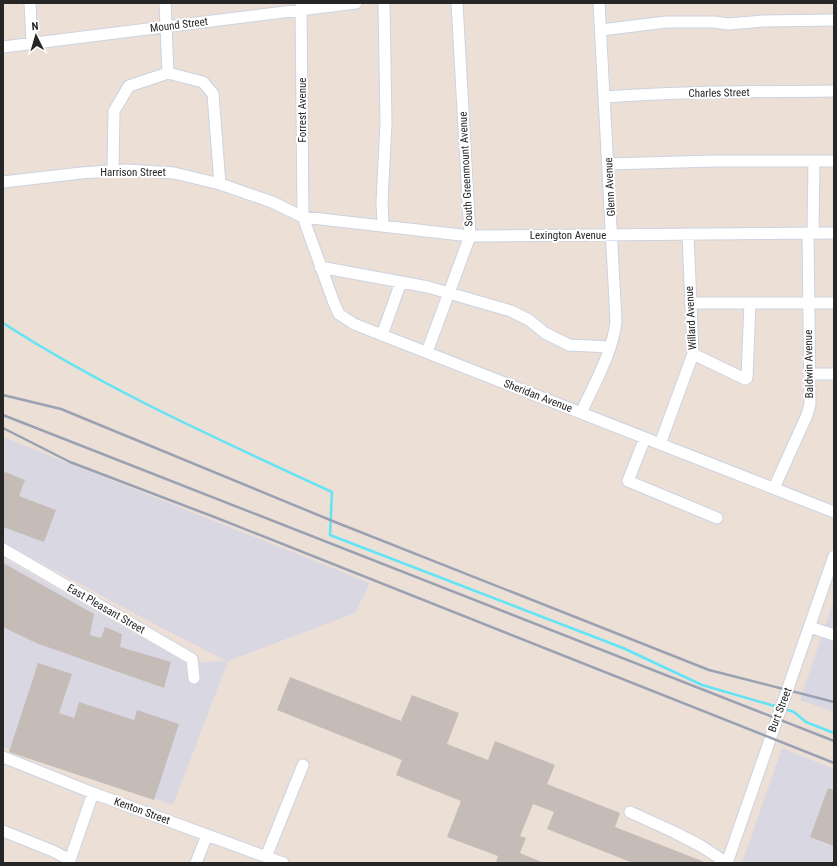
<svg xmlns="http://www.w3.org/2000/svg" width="837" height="866" font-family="'Roboto Condensed',sans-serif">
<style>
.industrial{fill:#d9d8e2}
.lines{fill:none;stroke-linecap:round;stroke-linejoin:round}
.stream{stroke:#61e4f5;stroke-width:2.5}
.building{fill:#c5bcb7}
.minor-casing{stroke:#ccd3e1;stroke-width:13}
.minor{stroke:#fff;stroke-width:11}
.rail{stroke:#99a1b2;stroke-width:2.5}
.labels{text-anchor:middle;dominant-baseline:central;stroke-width:4;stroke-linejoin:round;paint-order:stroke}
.street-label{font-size:11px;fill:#262626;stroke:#fff}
</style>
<rect width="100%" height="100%" fill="#ebdfd6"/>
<path class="industrial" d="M3 437 370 583 355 613 228 661 173 805 3 747V558L186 663 227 661 156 625 3 542Z
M834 599V712L800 700Z
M782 748 834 769V863H742Z"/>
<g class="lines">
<path class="stream" d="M3 323C107 390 220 440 332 492L330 535 623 648 702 685 778 707
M785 709 794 712 806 722 834 733"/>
</g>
<path class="building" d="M5 472 25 480 19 496 56 510 44 542 3 527V478Z
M3 563 94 614 90 635 101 638 105 627 122 634 120 647 171 662 164 688 36 643 3 627Z
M38 663 72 674 59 713 74 718 79 702 134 720 137 710 179 724 154 800 9 752Z
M290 677 401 721 412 695 459 713 447 744 488 760 495 741 555 765 547 784 620 813 615 827 707 863H633L547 829 554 812 533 804 520 836 526 838 520 853 544 863H496L498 856 447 837 461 801 396 775 402 760 277 710Z
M828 788 834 790V846L810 837Z"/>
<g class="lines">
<defs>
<path id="minor" d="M30 3 32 43
M301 3 303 217 334 303 339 314 354 324 834 512
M601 30 666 22H714L728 24 764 21 834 20
M3 47 356 3
M168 73 203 82 213 94 220 184
M604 97C681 91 757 92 834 91
M608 164 714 161H834
M113 171 114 111 129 86 168 73 165 3
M3 182 81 173 127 170 174 173 220 184 272 202 303 217 470 236 834 233
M383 225 382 202 386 123 384 3
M813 233 814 161
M320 267 428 287 511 311 529 320 545 333 569 345 610 347
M690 303H834
M382 335 401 282
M427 352 470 236 457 3
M693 354 745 379 747 378 750 303
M809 374H834
M581 413C594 384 613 352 616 321L599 3
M645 438 628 481 717 518
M660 444 693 354 688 234
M774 488 807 415 810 404 808 233
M3 549 192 659 194 678
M810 627 834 635
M3 757 93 793 283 863
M630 812 674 832 701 846 727 863
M3 831 53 851 70 860
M266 857 303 765
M66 863 70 860 93 793
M196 863 207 835
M727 863 834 556"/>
</defs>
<use href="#minor" class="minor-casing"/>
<use href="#minor" class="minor"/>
<path class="rail" d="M3 395 61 409 335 522 709 670 834 702
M3 415 834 741
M3 428 70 462 217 518 834 763"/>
</g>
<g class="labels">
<g class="street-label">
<text transform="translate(179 25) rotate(-7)">Mound Street</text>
<text transform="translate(719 93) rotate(-1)">Charles Street</text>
<text transform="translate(302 110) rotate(-90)">Forrest Avenue</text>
<text transform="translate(466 169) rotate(-93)">South Greenmount Avenue</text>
<text x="133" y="172">Harrison Street</text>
<text transform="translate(610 187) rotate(-93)">Glenn Avenue</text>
<text x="568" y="235">Lexington Avenue</text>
<text transform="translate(691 318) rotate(-93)">Willard Avenue</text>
<text transform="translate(809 364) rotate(-91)">Baldwin Avenue</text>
<text transform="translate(538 396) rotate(21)">Sheridan Avenue</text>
<text transform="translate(106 609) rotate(30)">East Pleasant Street</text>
<text transform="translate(780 710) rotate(-69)">Burt Street</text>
<text transform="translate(142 811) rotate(20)">Kenton Street</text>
</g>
</g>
<rect width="837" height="866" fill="none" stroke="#262626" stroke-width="8"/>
<g transform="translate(36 36) rotate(355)" stroke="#ffffff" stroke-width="3" paint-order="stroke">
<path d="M0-3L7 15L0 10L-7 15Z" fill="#262626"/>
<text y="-6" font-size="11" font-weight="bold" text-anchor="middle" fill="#262626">N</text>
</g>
</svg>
